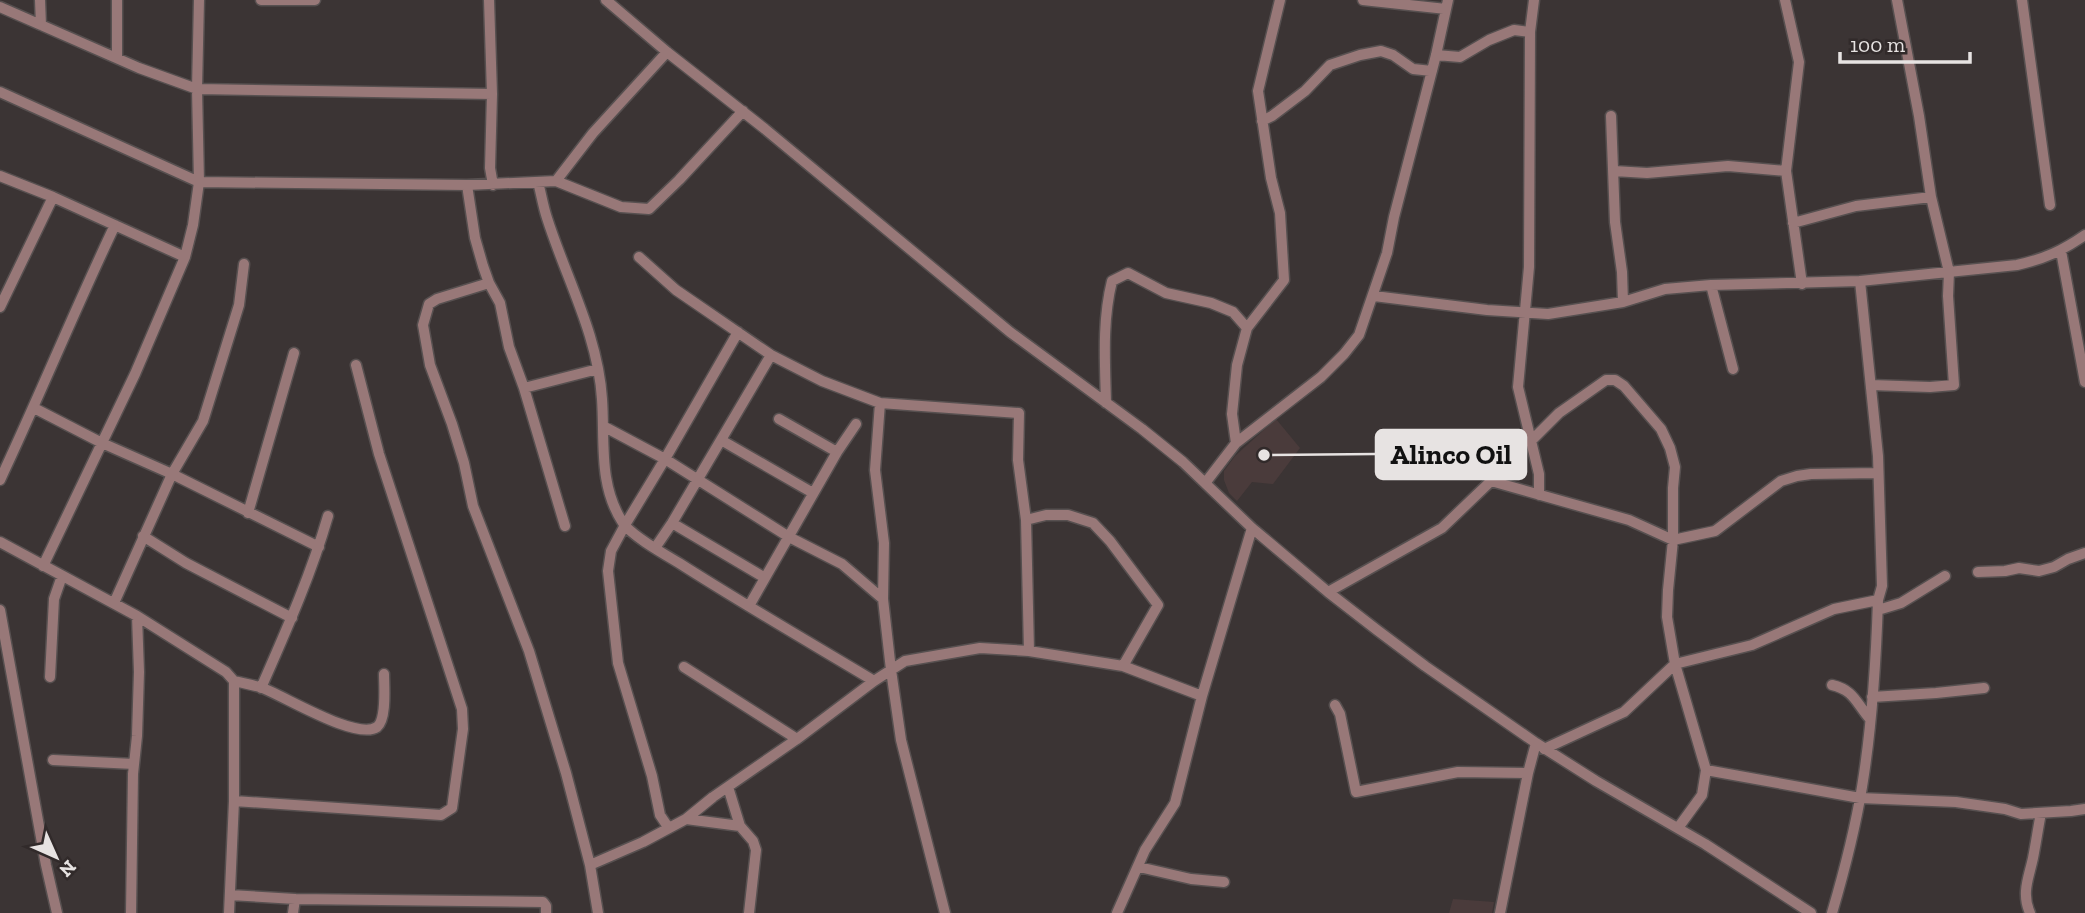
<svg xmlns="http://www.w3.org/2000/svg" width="2085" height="913" font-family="'Zilla Slab',serif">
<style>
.built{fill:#4a3b3b}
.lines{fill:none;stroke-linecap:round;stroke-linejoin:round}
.minor-casing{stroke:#575050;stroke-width:13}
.minor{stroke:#987878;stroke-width:10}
.leader{fill:none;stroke:#e7e3e2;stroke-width:2.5}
.callout-dot{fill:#e7e3e2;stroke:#312a2a;stroke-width:2.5}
.callout{fill:#e7e3e2;stroke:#e7e3e2;stroke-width:2.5}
.callout-label{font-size:28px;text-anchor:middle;font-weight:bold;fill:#111}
</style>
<rect width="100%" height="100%" fill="#3b3434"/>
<path class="built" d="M1276 419 1300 448 1273 484 1252 482 1237 501 1229 493 1224 480V471L1235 456Z
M1453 899 1494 902 1492 913H1449Z"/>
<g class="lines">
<defs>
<path id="minor" d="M40 0 41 25
M261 0H315
M489 0 492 94 490 168 493 185
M606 0 667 52 765 129 1010 332 1142 429 1183 462 1252 528 1328 592 1377 630 1425 666 1536 743 1596 781 1705 844 1811 913
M1363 0 1446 9
M1534 0 1530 32 1529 267 1518 387 1539 474V495
M1785 0 1799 62 1786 171 1802 284
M2022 0 2050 205
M0 7 139 68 197 89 492 94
M1436 55 1460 57 1489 40 1514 30 1530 32
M117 57V0
M0 92 199 182 467 185 556 181 621 207 649 209 679 180 743 111
M1611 116 1615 222 1622 272 1623 302
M1262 121 1272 116 1305 91 1330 65 1360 55 1381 51 1393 55 1413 69 1432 71
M1614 171 1647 173 1728 166 1786 171
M0 176 53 197 185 257
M556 181 593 133 667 52
M538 182C541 193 543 206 547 218 566 278 598 335 602 399 605 441 598 485 623 523 632 536 664 554 679 563 743 604 809 642 874 681
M467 185 475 238 483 266 489 283 500 303 509 347 524 388 565 526
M1793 223 1856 206 1931 197
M2061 251 2085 382
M639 257 676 290 771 355 822 381 880 403 1019 413 1018 460 1026 520 1029 651
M489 283 437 299 429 304 423 325 430 365 452 424 464 463 473 506 529 651 566 773 590 865 598 913
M1711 285 1733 369
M1374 296 1487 310 1548 314 1623 302 1665 289 1711 285 1860 281 2017 265C2044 259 2062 251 2085 235
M0 307 53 197
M1871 385 1930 387 1954 385 1948 296 1949 272 1931 197 1919 116 1897 0
M524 388 598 369
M880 403 875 470 884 543 883 599 891 670 901 740 945 913
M1106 403C1105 362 1102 321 1112 281L1128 273 1166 293 1211 303 1233 312 1247 328
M34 408 102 443 172 474 319 547
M779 419 837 452
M603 426 665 459 789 537 842 564 883 599
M721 440 813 493
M1532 440 1559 413 1606 380H1615L1624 386 1661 429 1670 448 1675 467 1673 488V540L1668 590 1667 617 1675 664 1706 770 1702 795 1678 828
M1236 443 1232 414 1237 365 1247 328 1284 280 1280 213 1271 178 1258 91 1280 0
M0 480C40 395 75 309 115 225
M1206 482 1236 443 1321 377 1344 354 1359 335 1387 253 1394 217 1436 55 1448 0
M248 513 294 353
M1026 520 1046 515H1068L1093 523 1110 541 1158 605 1123 666
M672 523 765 578
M143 536 186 563 292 618
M0 542 137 616 226 672 234 681V801L229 913
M655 548 672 523 771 355
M43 566 135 374 185 257 193 225 199 182 197 89 199 0
M1978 572 2005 571 2019 568 2039 571 2054 567 2068 559 2085 553
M1328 592 1442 528 1491 481 1629 520 1673 540 1715 531 1781 481 1797 476 1811 474 1878 473
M114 603 172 474 203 421 239 305 244 264
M749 606 837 452 856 424
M0 610 46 865 57 913
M1878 610 1901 603 1945 576
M684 667 797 739
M50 677 54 599 62 576
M234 681C243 683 252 685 260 687 283 695 356 741 377 727 387 719 384 686 384 674
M1832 685C1854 690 1856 703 1870 719
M261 688C286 631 311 575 328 516
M1872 697 1936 693 1984 688
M1335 705 1340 714 1356 792 1458 772 1528 773
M1544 749 1624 712 1675 664 1752 645 1834 609 1878 600
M53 760 134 764
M1706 770 1860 798 1956 802 2005 809 2021 814 2071 811 2085 809
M728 787 740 826 753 841 756 850 749 913
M234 801 441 815 452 808 463 729 462 709 379 454 356 365
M686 819 740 826
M668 827 660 815 652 776 618 663 608 571 611 551 625 525 665 459 738 332
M590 865 643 842 686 819 713 797 797 739 874 681 905 661 980 648 1029 651 1123 666 1202 696
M1139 867 1191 879 1224 882
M230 895 295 899 543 902 546 906V913
M131 913 133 774 137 736 139 672 137 616
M293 913 295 899
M1117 913 1145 850 1175 803 1202 696 1252 528
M1500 913 1528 773 1536 743
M1832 913C1844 872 1855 830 1862 787 1872 726 1876 662 1878 600L1882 586 1878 456 1860 281
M2030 913C2021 893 2029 877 2033 858 2036 843 2038 828 2041 813"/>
</defs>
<use href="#minor" class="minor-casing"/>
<use href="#minor" class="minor"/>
</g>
<path class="leader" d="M1264 455L1376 454"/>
<circle class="callout-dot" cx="1264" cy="455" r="7"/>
<rect class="callout" x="1376" y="430" width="150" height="49" rx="7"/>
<g class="callout-label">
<text x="1451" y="464">Alinco Oil</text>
</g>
<g transform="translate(56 857) rotate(135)" stroke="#312a2a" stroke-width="5" paint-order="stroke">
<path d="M0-5L12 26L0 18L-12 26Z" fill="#e7e3e2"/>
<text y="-10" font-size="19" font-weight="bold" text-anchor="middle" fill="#e7e3e2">N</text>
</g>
<path d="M1840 52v10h130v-10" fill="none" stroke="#e7e3e2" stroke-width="3.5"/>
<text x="1850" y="52" font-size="21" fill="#e7e3e2" stroke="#312a2a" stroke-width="5" paint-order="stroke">100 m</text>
</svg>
